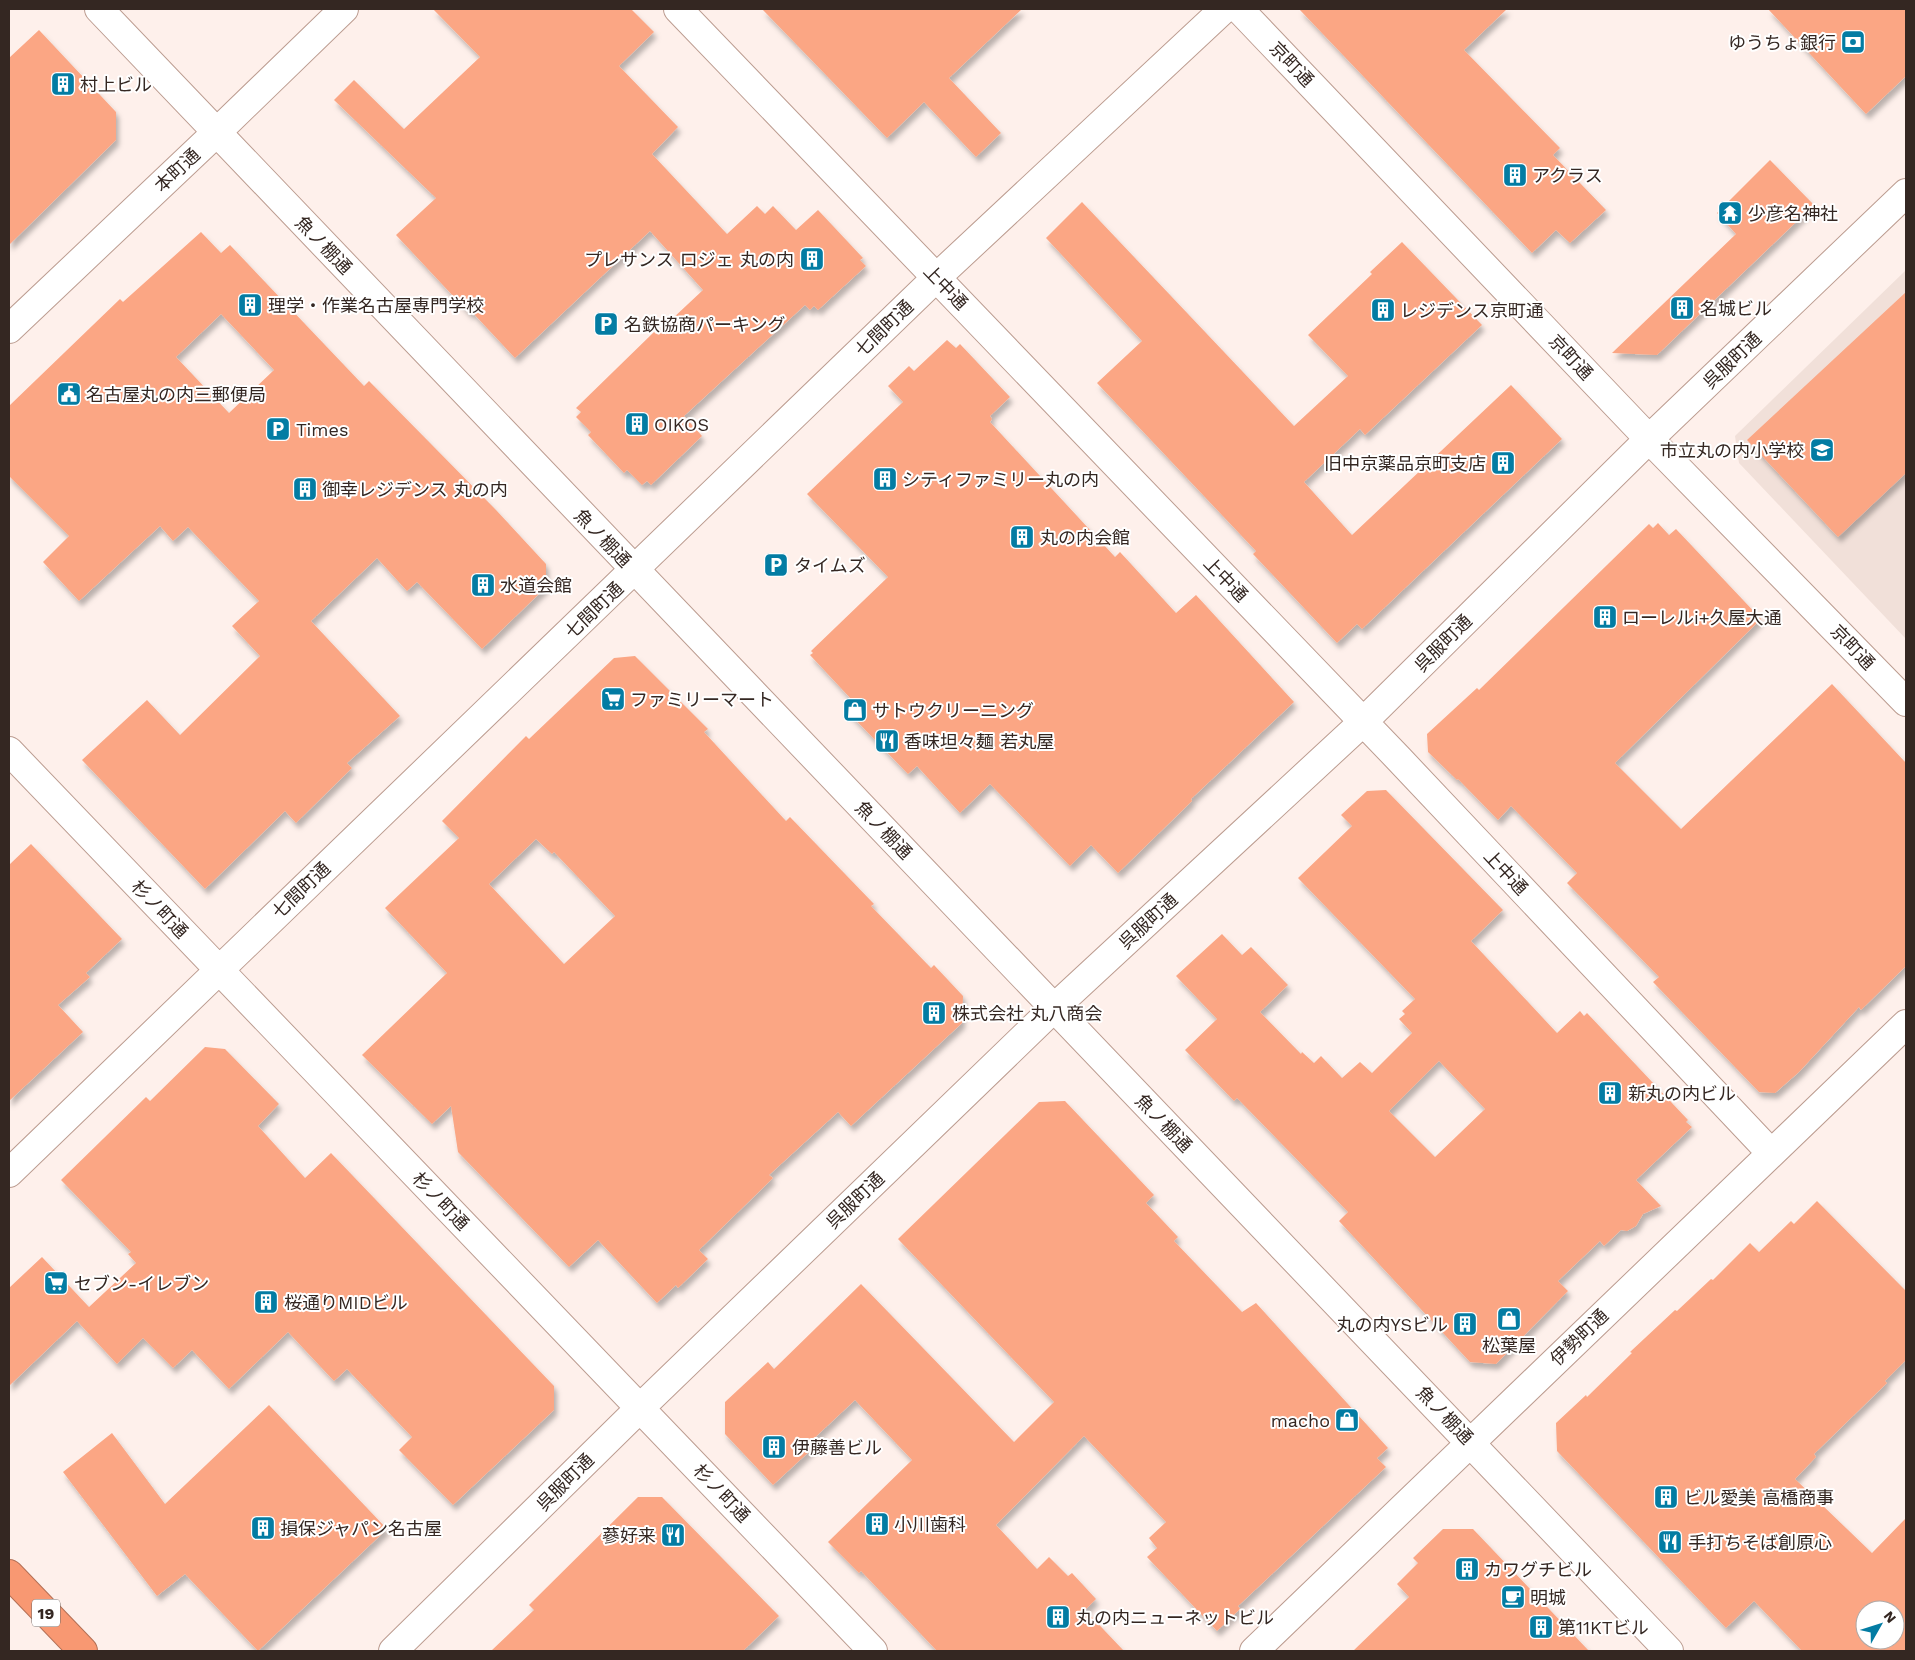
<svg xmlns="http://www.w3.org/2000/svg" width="1915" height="1660" font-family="'Work Sans','Noto Sans JP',sans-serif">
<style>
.built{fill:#f1e0d9}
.building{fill:#fba684;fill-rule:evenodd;filter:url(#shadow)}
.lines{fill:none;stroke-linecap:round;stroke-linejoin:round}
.minor-casing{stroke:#bc9c90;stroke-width:30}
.highway-casing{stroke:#b37056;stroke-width:30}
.minor{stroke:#fff;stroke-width:28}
.highway{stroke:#f89872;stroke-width:28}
.labels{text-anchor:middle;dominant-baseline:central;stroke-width:4;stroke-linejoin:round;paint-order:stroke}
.shield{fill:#fff;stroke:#716864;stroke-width:1}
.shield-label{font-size:16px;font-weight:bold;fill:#342722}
.poi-label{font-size:18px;fill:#342722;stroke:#fff;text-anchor:start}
.street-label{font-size:18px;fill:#342722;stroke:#fff}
</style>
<defs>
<filter id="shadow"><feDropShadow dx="3" dy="5.5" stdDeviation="2.5" flood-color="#0004"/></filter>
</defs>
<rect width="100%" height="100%" fill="#fef0eb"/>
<path class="built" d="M1906 270V639L1739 463 1735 436Z"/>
<path class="building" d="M433 9H631L654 32 619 66 678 127 652 154 727 234 757 206 765 214 773 206 796 230 818 210 863 258 860 260 866 266 818 310 814 306 810 310 805 305 684 416 702 436 651 485 647 481 642 485 627 470 624 473 588 435 591 432 576 417 581 412 576 408 654 332 656 334 703 290 650 231 515 358 472 312 470 314 396 235 436 198 334 100 354 80 404 129 480 57Z
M762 9H1022L949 78 1001 133 976 157 924 102 887 138Z
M1299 9H1507L1464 50 1560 148 1553 155 1606 210 1570 243 1556 230 1532 253Z
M1768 9H1906V76L1866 114Z
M39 30 116 112V140L9 245V58Z
M1770 160 1814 205 1657 355 1612 353 1736 234 1717 213Z
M1082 202 1294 426 1348 376 1308 335 1372 274 1370 272 1402 242 1482 325 1365 435 1360 429 1304 482 1352 535 1511 385 1562 439 1362 629 1357 624 1337 643 1253 554 1256 551 1097 383 1142 341 1046 238Z
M201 232 221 253 230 245 364 386 369 381 496 510 546 564V587L482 649 417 582 407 591 377 558 311 621 400 716 347 763 352 768 296 823 285 811 205 889 82 760 147 700 180 735 260 656 232 626 259 601 188 527 173 541 160 526 79 601 43 562 69 536 9 476V406L120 299 123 302ZM221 314 274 370 229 413 176 357Z
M1906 292V473L1838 537 1747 440Z
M947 340 956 348 960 344 1010 397 990 416 992 419 990 422 1115 557 1120 552 1176 613 1196 595 1294 702 1191 799 1192 801 1118 873 1091 845 1070 866 990 784 960 813 917 766 908 774 845 709 853 701 810 655 813 653 811 651 888 577 807 494 903 402 888 386 909 366 914 371Z
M1658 523 1669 535 1676 529 1761 619 1615 763 1681 829 1832 684 1906 763V966L1861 1010 1859 1007 1799 1072 1775 1093 1759 1092 1653 982 1659 977 1567 883 1577 873 1511 806 1498 820 1458 779 1457 780 1428 752 1427 734 1477 688 1479 690 1649 524 1653 528Z
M635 656 708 729 704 732 786 821 790 817 874 904 871 906 931 968 934 965 963 996 962 1023 851 1126 838 1112 769 1175 773 1178 699 1250 708 1259 678 1288 676 1285 657 1303 598 1240 569 1267 458 1152 451 1106 432 1124 362 1055 447 973 385 908 459 838 442 821 526 736 529 739 614 658ZM536 839 552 854 554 852 615 916 564 964 489 884Z
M1386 790 1503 910 1471 941 1557 1033 1580 1011 1584 1016 1587 1013 1688 1120 1686 1122 1692 1127 1636 1180 1661 1206 1643 1214 1636 1226 1627 1231 1621 1230 1604 1246 1600 1241 1558 1281 1568 1291 1496 1364 1470 1362 1339 1221 1348 1212 1237 1098 1234 1101 1185 1050 1217 1019 1176 976 1222 934 1242 955 1251 947 1288 985 1260 1012 1301 1054 1302 1052 1314 1063 1321 1056 1342 1078 1360 1062 1372 1073 1412 1033 1399 1019 1405 1014 1402 1011 1415 999 1298 878 1352 826 1341 815 1367 791ZM1439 1061 1485 1109 1435 1157 1389 1111Z
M31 844 122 939 86 973 90 977 58 1005 83 1032 9 1101V865Z
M205 1047 225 1049 279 1104 258 1126 305 1178 331 1153 554 1386V1410L453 1505 399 1450 412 1437 347 1369 334 1381 288 1332 229 1389 192 1350 173 1368 143 1338 117 1364 77 1321 9 1386V1288L42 1257 89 1307 136 1263 128 1254 131 1252 61 1180 146 1097 150 1101Z
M1065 1101 1154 1195 1146 1203 1178 1237 1174 1241 1242 1312 1256 1303 1388 1448 1377 1458 1386 1467 1238 1606 1240 1609 1217 1631 1147 1557 1157 1548 1149 1538 1166 1522 1084 1436 996 1525 1037 1569 1049 1557 1068 1576 1072 1573 1096 1599 1085 1610 1124 1651H937L861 1571 859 1573 828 1542 912 1460 855 1400 809 1443 813 1448 773 1485 725 1434V1402L768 1362 774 1369 861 1284 1014 1442 1054 1402 898 1239 1039 1102Z
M1817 1201 1906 1291V1360L1885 1381 1887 1383 1814 1454 1816 1457 1795 1479 1872 1553 1906 1518V1651H1802L1754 1601 1726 1628 1557 1451 1556 1423 1586 1395 1587 1397 1632 1353 1630 1352 1675 1310 1677 1311 1711 1279 1713 1280 1750 1243 1759 1252 1791 1221 1794 1224ZM1865 1610H1895V1640H1865Z
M269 1405 387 1529 258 1651 185 1574 157 1596 63 1472 112 1433 165 1504Z
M638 1497H662L779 1616 743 1651H491L534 1610 529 1605Z
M1443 1529H1473L1589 1651H1353L1409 1597 1397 1584 1418 1563 1413 1558Z"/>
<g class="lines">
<defs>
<path id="minor" d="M99 9 1669 1651
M678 9 1399 759 1771 1153
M1239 9 1649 439 1906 702
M9 329 217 132 344 9
M9 751 873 1651
M9 1173 937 277 1224 9
M393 1651 640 1408 1054 1008 1363 722 1649 439 1906 193
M1254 1651 1906 1024"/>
<path id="highway" d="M9 1574 83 1651"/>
</defs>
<use href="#minor" class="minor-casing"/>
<use href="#highway" class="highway-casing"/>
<use href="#minor" class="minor"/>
<use href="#highway" class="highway"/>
</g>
<defs>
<symbol id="bank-square" viewBox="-11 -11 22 22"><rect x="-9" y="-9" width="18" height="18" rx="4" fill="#037ca3" stroke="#fff"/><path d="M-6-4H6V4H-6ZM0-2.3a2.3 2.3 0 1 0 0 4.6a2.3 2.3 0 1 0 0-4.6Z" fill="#fff"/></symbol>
<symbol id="building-square" viewBox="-11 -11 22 22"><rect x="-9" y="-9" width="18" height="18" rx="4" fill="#037ca3" stroke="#fff"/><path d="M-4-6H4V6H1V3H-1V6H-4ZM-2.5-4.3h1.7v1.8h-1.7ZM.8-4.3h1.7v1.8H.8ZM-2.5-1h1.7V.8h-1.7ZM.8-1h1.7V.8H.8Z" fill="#fff"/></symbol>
<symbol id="temple-square" viewBox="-11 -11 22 22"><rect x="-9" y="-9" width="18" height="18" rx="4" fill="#037ca3" stroke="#fff"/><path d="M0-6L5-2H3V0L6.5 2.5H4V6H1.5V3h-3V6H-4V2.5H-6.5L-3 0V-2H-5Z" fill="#fff"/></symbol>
<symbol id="parking-square" viewBox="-11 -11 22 22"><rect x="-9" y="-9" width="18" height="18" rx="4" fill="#037ca3" stroke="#fff"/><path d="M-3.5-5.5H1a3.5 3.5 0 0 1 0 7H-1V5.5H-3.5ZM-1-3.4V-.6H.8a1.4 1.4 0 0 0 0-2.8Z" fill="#fff"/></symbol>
<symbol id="civic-square" viewBox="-11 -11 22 22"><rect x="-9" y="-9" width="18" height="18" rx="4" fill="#037ca3" stroke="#fff"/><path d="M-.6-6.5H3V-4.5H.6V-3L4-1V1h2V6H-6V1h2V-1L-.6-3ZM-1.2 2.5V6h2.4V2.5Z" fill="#fff"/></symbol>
<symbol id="school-square" viewBox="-11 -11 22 22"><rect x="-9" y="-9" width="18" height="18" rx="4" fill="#037ca3" stroke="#fff"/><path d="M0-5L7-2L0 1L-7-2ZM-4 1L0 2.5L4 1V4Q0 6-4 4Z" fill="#fff"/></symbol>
<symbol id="supermarket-square" viewBox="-11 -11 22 22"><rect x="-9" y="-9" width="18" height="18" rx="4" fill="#037ca3" stroke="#fff"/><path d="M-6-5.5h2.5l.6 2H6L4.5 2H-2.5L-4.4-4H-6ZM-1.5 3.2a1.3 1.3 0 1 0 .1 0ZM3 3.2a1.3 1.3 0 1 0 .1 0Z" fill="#fff"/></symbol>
<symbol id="shop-square" viewBox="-11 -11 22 22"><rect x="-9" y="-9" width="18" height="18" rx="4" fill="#037ca3" stroke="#fff"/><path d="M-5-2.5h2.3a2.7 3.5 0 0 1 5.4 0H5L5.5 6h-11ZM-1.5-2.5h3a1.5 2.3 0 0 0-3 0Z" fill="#fff"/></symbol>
<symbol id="restaurant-square" viewBox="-11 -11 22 22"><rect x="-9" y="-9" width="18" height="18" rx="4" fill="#037ca3" stroke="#fff"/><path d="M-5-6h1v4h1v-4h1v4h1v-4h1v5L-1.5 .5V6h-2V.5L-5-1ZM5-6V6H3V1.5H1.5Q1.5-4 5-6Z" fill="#fff"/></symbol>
<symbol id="cafe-square" viewBox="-11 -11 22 22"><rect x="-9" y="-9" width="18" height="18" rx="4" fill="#037ca3" stroke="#fff"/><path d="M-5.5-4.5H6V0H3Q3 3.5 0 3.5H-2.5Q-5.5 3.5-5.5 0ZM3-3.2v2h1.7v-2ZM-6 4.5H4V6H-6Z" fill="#fff"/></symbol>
</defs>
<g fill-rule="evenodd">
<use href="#bank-square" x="1839" y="28" width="28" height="28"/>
<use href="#building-square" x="49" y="70" width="28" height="28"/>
<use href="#building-square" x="1501" y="161" width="28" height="28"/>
<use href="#temple-square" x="1716" y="199" width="28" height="28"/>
<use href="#building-square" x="798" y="245" width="28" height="28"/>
<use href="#building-square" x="236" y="291" width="28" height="28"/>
<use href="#building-square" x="1668" y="294" width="28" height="28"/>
<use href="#building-square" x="1369" y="296" width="28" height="28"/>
<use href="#parking-square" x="592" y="310" width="28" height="28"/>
<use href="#civic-square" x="55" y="380" width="28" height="28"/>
<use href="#building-square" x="623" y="410" width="28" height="28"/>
<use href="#parking-square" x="264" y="415" width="28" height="28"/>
<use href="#school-square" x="1808" y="436" width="28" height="28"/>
<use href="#building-square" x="1489" y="449" width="28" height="28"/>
<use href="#building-square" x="871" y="465" width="28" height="28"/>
<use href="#building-square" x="291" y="475" width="28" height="28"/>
<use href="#building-square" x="1008" y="523" width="28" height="28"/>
<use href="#parking-square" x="762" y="551" width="28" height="28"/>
<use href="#building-square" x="469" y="571" width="28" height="28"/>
<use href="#building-square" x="1591" y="603" width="28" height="28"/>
<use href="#supermarket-square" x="599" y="685" width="28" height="28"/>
<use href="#shop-square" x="841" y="696" width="28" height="28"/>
<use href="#restaurant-square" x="873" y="727" width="28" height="28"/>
<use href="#building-square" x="920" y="999" width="28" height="28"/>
<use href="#building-square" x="1596" y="1079" width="28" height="28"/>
<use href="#supermarket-square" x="42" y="1269" width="28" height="28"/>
<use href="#building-square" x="252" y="1288" width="28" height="28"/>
<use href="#shop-square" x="1495" y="1305" width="28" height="28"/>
<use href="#building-square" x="1451" y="1310" width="28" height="28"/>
<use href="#shop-square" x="1333" y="1406" width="28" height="28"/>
<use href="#building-square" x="760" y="1433" width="28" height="28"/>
<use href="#building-square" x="1652" y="1483" width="28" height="28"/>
<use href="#building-square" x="863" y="1510" width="28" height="28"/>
<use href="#building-square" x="249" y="1514" width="28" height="28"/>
<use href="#restaurant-square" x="659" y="1521" width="28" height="28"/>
<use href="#restaurant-square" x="1656" y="1528" width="28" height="28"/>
<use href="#building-square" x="1453" y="1555" width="28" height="28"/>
<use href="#cafe-square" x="1499" y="1583" width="28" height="28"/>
<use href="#building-square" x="1044" y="1603" width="28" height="28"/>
<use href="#building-square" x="1527" y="1613" width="28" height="28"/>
</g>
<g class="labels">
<rect class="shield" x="32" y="1599.5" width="28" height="27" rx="4"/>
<g class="shield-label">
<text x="46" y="1613">19</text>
</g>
<g class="poi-label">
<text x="1836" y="42" text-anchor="end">ゆうちょ銀行</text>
<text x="80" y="84">村上ビル</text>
<text x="1532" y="175">アクラス</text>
<text x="1748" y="213">少彦名神社</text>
<text x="794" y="259" text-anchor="end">プレサンス ロジェ 丸の内</text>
<text x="268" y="305">理学・作業名古屋専門学校</text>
<text x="1700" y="308">名城ビル</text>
<text x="1400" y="310">レジデンス京町通</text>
<text x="624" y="324">名鉄協商パーキング</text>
<text x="86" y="394">名古屋丸の内三郵便局</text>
<text x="654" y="424">OIKOS</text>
<text x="296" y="429">Times</text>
<text x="1804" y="450" text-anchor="end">市立丸の内小学校</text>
<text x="1486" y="463" text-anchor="end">旧中京薬品京町支店</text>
<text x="902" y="479">シティファミリー丸の内</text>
<text x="322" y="489">御幸レジデンス 丸の内</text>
<text x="1040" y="537">丸の内会館</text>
<text x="794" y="565">タイムズ</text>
<text x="500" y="585">水道会館</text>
<text x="1622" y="617">ローレルi+久屋大通</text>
<text x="630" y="699">ファミリーマート</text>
<text x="872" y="710">サトウクリーニング</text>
<text x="904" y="741">香味坦々麺 若丸屋</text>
<text x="952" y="1013">株式会社 丸八商会</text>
<text x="1628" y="1093">新丸の内ビル</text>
<text x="74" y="1283">セブン-イレブン</text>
<text x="284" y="1302">桜通りMIDビル</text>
<text x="1448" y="1324" text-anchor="end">丸の内YSビル</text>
<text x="1509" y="1345" text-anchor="middle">松葉屋</text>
<text x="1330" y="1420" text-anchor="end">macho</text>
<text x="792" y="1447">伊藤善ビル</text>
<text x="1684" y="1497">ビル愛美 高橋商事</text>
<text x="894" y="1524">小川歯科</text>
<text x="280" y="1528">損保ジャパン名古屋</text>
<text x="656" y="1535" text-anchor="end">蔘好来</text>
<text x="1688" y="1542">手打ちそば創原心</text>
<text x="1484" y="1569">カワグチビル</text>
<text x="1530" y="1597">明城</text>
<text x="1076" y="1617">丸の内ニューネットビル</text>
<text x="1558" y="1627">第11KTビル</text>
</g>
<g class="street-label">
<text transform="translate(1292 64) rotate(46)">京町通</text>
<text transform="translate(177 170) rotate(-43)">本町通</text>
<text transform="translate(324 245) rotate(46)">魚ノ棚通</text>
<text transform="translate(946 287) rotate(46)">上中通</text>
<text transform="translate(884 328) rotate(-44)">七間町通</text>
<text transform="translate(1571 357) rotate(47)">京町通</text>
<text transform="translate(1732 360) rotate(-44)">呉服町通</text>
<text transform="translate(603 538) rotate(46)">魚ノ棚通</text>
<text transform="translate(1226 579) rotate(46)">上中通</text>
<text transform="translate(594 610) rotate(-44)">七間町通</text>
<text transform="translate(1443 643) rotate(-45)">呉服町通</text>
<text transform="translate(1853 647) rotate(46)">京町通</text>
<text transform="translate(884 830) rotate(46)">魚ノ棚通</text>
<text transform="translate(1506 872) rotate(47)">上中通</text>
<text transform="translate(301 890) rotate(-44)">七間町通</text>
<text transform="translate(160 909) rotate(46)">杉ノ町通</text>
<text transform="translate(1148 921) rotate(-43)">呉服町通</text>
<text transform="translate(1164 1123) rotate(46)">魚ノ棚通</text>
<text transform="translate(855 1200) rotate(-44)">呉服町通</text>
<text transform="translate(441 1201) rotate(46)">杉ノ町通</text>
<text transform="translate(1579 1337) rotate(-44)">伊勢町通</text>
<text transform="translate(1445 1415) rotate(46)">魚ノ棚通</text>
<text transform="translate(565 1482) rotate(-45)">呉服町通</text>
<text transform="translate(722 1493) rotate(46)">杉ノ町通</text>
</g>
</g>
<rect width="1915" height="1660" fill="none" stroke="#342722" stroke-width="20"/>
<g transform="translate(1880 1625) rotate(51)"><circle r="24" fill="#ffffff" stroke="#aea9a7"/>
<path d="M0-4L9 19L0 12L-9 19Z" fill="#037ca3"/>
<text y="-8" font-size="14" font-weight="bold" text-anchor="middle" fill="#342722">N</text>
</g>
</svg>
